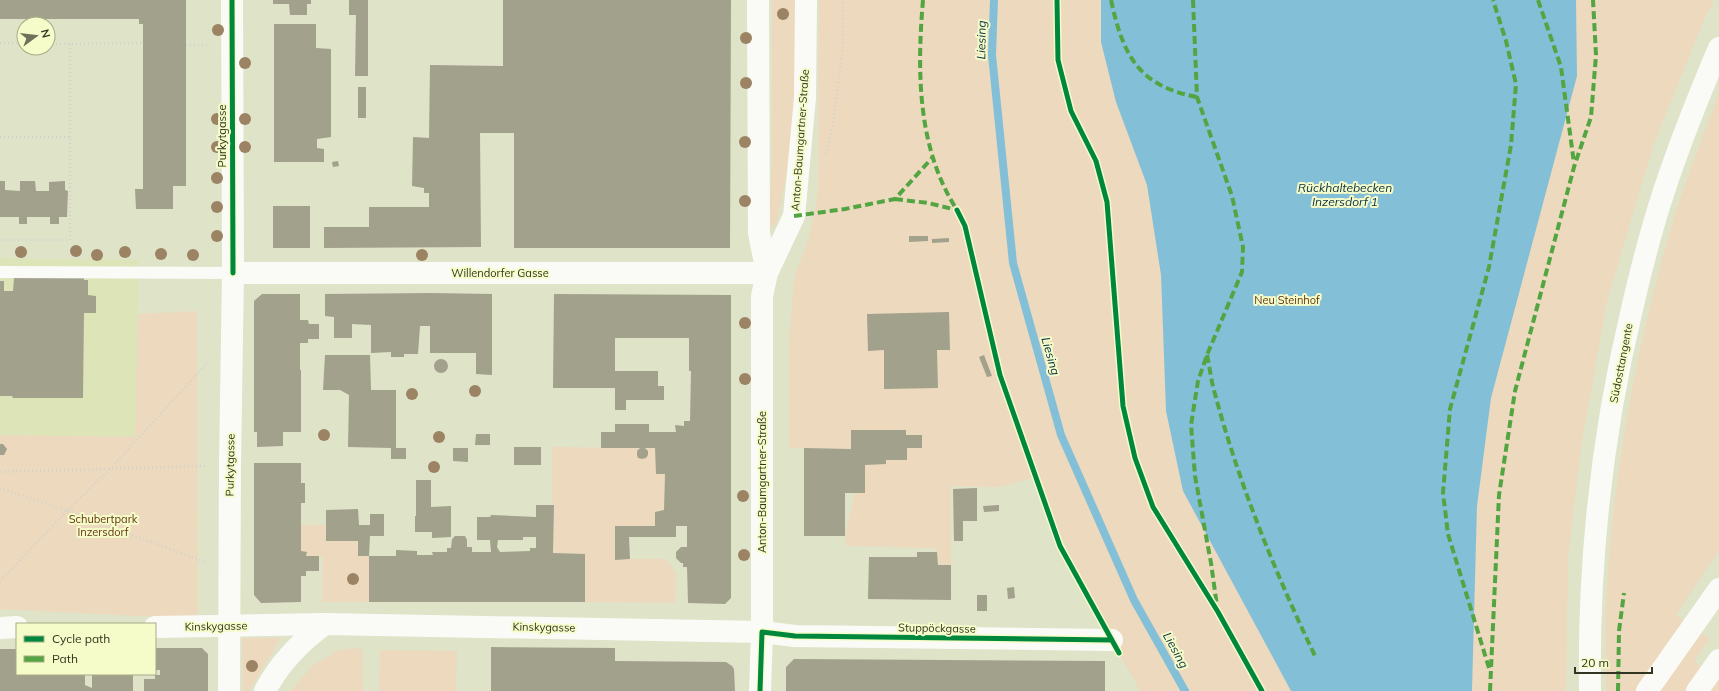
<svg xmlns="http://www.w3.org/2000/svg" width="1719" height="691" font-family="Mulish,sans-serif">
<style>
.built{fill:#dde4b8}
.green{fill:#edd9be}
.water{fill:#83c0d8}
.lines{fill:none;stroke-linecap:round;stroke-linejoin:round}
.stream{stroke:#83c0d8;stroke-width:8}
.building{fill:#a2a18c;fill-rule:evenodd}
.path{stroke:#d1d3cb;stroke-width:2.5;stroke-dasharray:1 3;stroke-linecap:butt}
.lane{stroke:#fafbf7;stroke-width:12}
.street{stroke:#fafbf7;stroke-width:22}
.secondary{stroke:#fafbf7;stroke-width:22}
.highway{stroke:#fafbf7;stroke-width:22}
.quiet{stroke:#52a541;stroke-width:4;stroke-dasharray:8 4;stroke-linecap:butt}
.cycleway-casing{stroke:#f5fcc9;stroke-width:8}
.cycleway{stroke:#00873e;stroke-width:5}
.tree{fill:#9b8364}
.labels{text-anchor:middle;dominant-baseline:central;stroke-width:4;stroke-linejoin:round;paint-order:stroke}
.street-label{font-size:11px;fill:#323521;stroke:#f5fcc9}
.park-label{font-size:11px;fill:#633512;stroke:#f5fcc9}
.water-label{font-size:12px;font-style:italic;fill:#082f42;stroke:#f5fcc9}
</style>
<rect width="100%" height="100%" fill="#dfe3c8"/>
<path class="built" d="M0 258 139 260 135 437 0 435Z"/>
<path class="green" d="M772 0H797L794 105 787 173 776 225 772 228 769 222 772 161Z
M819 0H1714L1704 20 1654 143 1607 301 1582 441 1568 556 1566 691H1140L1119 653 1032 478 1000 487 951 486V565H938L936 548 846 546 845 536 865 449 789 448V345L794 278 809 237 818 193Z
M1719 92V550L1676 615 1710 639 1694 661 1719 680V691H1606C1606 663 1605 635 1606 608 1612 474 1637 342 1675 214 1688 173 1705 133 1719 92Z
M197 311 198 619 0 609V435L135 437 138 314Z
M552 447 655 448 656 473 665 474 664 510 655 512V526H615V559H666L676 573 675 603 585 602V554L553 553Z
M301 525H326V541H358L369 556V602H322L323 557 306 556 301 551Z
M242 638H281L249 691H243Z
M362 648 363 691H291L313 665 339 650Z
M380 650 457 651 456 691H379Z"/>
<path class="water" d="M1101 0H1576L1577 76 1491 398 1477 506 1472 691H1291L1183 491 1166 411 1161 275 1147 185 1116 102 1101 42Z"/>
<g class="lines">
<path class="stream" d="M994 0 992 55 1013 263 1061 435 1134 600 1185 691"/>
</g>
<path class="building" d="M0 0H186V186H173V209H136L135 189H143V24H139V19H0Z
M273 0H311V4H307V15H290L289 4H273Z
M349 0H368V76H355L356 15H349Z
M503 0H731L730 248H514V133H480L481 247 324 248V227H369V207H429V193H424V188L412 186 413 137 429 138 430 65 503 66Z
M274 24H316V48L331 49V137L317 139V148L324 149V162H274Z
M358 87H366V118H358Z
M338 161 339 166 333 167 332 162Z
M0 181H5V190L20 191V181H35L36 191H49V182L65 181V190L68 191 67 217H59V224H50V217H27V224H19V217H0Z
M273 206H310V248H273Z
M909 236H928V241L909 242Z
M949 238V242L932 243V239Z
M14 278H84V280H88V295L96 296V313H84L83 398H12L13 396H0V281H4V291H13Z
M430 293 492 294V375L476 374V353H430V326H420L418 354H404V357H391V352L371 353V325L352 324V338H334V317L325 316V294Z
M262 294H300V320H308L309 324H319V339H308V343H300V370H301V432H283V446L257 447V432H254V301Z
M554 294 731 295V598L725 604 688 603 687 567H683V563H681L676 558V552L681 547H687V526H676V537H629L630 559 615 560V526H655V512L664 510 665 474H656L655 448H645L648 451V455L646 458 642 459 638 458 637 455V451L640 448H601V432H615V424H649V432H676L675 425 684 426V421H690L691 371H689V338H615V371H658V386H664V400H626V410H615V388H553Z
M949 312 950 350H937L938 388 884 389V350L868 351 867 314Z
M325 355H370L371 390H396V448H406V459H391V448L348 447 349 395 340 390H323Z
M984 355 992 376 987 377 979 357Z
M434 366a7 7 0 1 1 14 0a7 7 0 1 1-14 0Z
M851 430H906V435H922V448H907V460H886V464L865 465V493H845V536H804V448L851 449Z
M476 434H490V445H475Z
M0 444H3L7 449 4 455H0Z
M514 447H541V465H514Z
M453 448H468V462L453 461Z
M254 463H301V483H305V503H301V551L307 552 306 556H319V571H306V576H301V602L261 603 254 595Z
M416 480H431V507L451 506V537L432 538V532H415V516H416Z
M977 488V521H963V541H954L953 489Z
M536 505H554L553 553 585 554V602H369V556H396V550L417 551V555H433L432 552H447V548H451L452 539 455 536H465L467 540V547H472V552H491L490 540H477V517H490L491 515 536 517ZM523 537H536V548H530V551L500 552 497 547 498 540H523Z
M999 505V511L984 512 983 506Z
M358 509 359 525H370V514H384V536H370L369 556H358V541H326V510Z
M917 552H937L938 565H951V600L868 599 869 557H917Z
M1014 587 1015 598 1008 599 1007 588Z
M977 595H987V611H977Z
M491 647 615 648V661L726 662 732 666 734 669 735 691H491Z
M155 648H202L208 654V691H144V679H155V675H160V670H155Z
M0 649H17V674H85V685L92 688V674H133V691H0Z
M794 659 1105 661V691H786V667Z"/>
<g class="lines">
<path class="path" d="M0 43H24
M48 44 143 43
M186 45H208
M0 137H70V240H0
M70 137V44
M826 154 833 124 843 48V0
M0 472 206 466
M0 488 67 511 205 562
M0 581 67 511 111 468 207 363"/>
<path class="lane" d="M0 272 233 273"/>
<path class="street" d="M232 0 233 273
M155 627 325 624
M0 628 17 627
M760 691 762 632 795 636 1112 640"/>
<path class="secondary" d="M758 0 759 233 767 273
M229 691 230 465 233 273H767
M265 691C279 664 300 642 325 624L762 632V296L767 273 794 216 805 98 806 0"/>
<path class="highway" d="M1590 691C1588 562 1602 434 1632 309 1641 270 1651 230 1664 191 1680 142 1699 95 1719 48
M1647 691 1719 589
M1697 691 1719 660"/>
<path class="quiet" d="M923 0C917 71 917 148 957 210
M1111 0C1123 55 1138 86 1197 97
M1193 0 1197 97 1232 196 1243 247 1242 272 1207 355 1198 381 1191 425 1195 476 1211 563 1217 606
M1538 0 1561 67 1574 163
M895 199 928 203 957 210
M794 216 845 209 895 199 932 158
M1207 355C1210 368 1211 381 1215 394 1239 484 1275 572 1315 656
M1489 668 1448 534 1443 493 1450 409 1489 267 1511 145 1516 84 1506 41 1493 0
M1490 691 1499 495 1515 391 1574 167 1591 117 1596 55 1593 0
M1618 691 1619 631 1624 593"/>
<defs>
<path id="cycleway" d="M232 0 233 273
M1057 0 1058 60 1071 111 1096 161 1107 202 1123 406 1135 458 1153 507 1218 612 1262 691
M957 210 965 226 1000 375 1060 546 1119 653
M760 691 762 632 795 636 1112 640"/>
</defs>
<use href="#cycleway" class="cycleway-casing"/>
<use href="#cycleway" class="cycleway"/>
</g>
<g class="tree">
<circle cx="783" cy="14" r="6"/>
<circle cx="218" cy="30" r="6"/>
<circle cx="746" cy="38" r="6"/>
<circle cx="245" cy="63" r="6"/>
<circle cx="746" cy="83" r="6"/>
<circle cx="217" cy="119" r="6"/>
<circle cx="245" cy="119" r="6"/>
<circle cx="745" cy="142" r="6"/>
<circle cx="217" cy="147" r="6"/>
<circle cx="245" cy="147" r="6"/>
<circle cx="217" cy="178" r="6"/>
<circle cx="745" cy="201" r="6"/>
<circle cx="217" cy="207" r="6"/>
<circle cx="217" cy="236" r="6"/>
<circle cx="76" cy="251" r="6"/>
<circle cx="21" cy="252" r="6"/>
<circle cx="125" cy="252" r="6"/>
<circle cx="161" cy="254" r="6"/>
<circle cx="97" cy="255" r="6"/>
<circle cx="193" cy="255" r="6"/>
<circle cx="422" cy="255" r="6"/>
<circle cx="745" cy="323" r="6"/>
<circle cx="745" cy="379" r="6"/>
<circle cx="475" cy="391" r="6"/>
<circle cx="412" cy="394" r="6"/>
<circle cx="324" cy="435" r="6"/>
<circle cx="439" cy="437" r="6"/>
<circle cx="434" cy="467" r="6"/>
<circle cx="743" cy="496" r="6"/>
<circle cx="744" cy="555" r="6"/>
<circle cx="353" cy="579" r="6"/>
<circle cx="252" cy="666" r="6"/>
</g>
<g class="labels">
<g class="street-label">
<text transform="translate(222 136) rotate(-90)">Purkytgasse</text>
<text transform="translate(800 140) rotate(-86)">Anton-Baumgartner-Straße</text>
<text x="500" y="273">Willendorfer Gasse</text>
<text transform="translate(1621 363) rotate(-79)">Südosttangente</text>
<text transform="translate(230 465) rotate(-89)">Purkytgasse</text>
<text transform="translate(762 482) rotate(-90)">Anton-Baumgartner-Straße</text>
<text transform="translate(216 626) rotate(-1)">Kinskygasse</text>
<text transform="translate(544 627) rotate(1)">Kinskygasse</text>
<text transform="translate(937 628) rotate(1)">Stuppöckgasse</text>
</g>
<g class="park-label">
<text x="1287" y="300">Neu Steinhof</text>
<text x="103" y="519">Schubertpark<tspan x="103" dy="13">Inzersdorf</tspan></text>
</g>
<g class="water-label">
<text transform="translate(981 40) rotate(-89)">Liesing</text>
<text x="1345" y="187">Rückhaltebecken<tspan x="1345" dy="14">Inzersdorf 1</tspan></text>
<text transform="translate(1051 356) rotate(74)">Liesing</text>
<text transform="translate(1176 650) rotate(61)">Liesing</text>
</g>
</g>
<rect x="16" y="623" width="140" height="52" fill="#f5fcc9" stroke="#a7ac86"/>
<rect x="24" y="636" width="20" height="6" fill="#00873e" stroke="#a7ac86"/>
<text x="52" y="643" font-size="12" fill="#323521">Cycle path</text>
<rect x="24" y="656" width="20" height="6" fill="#52a541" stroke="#a7ac86"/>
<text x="52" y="663" font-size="12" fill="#323521">Path</text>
<g transform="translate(36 36) rotate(75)"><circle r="19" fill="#f5fcc9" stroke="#a7ac86"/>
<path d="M0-3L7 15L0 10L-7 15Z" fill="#6f725b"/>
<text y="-6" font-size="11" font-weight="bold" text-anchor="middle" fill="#323521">N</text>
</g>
<path d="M1575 667v6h77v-6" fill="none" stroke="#323521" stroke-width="2"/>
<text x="1581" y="667" font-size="12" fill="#323521" stroke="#f5fcc9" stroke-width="3" paint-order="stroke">20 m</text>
</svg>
